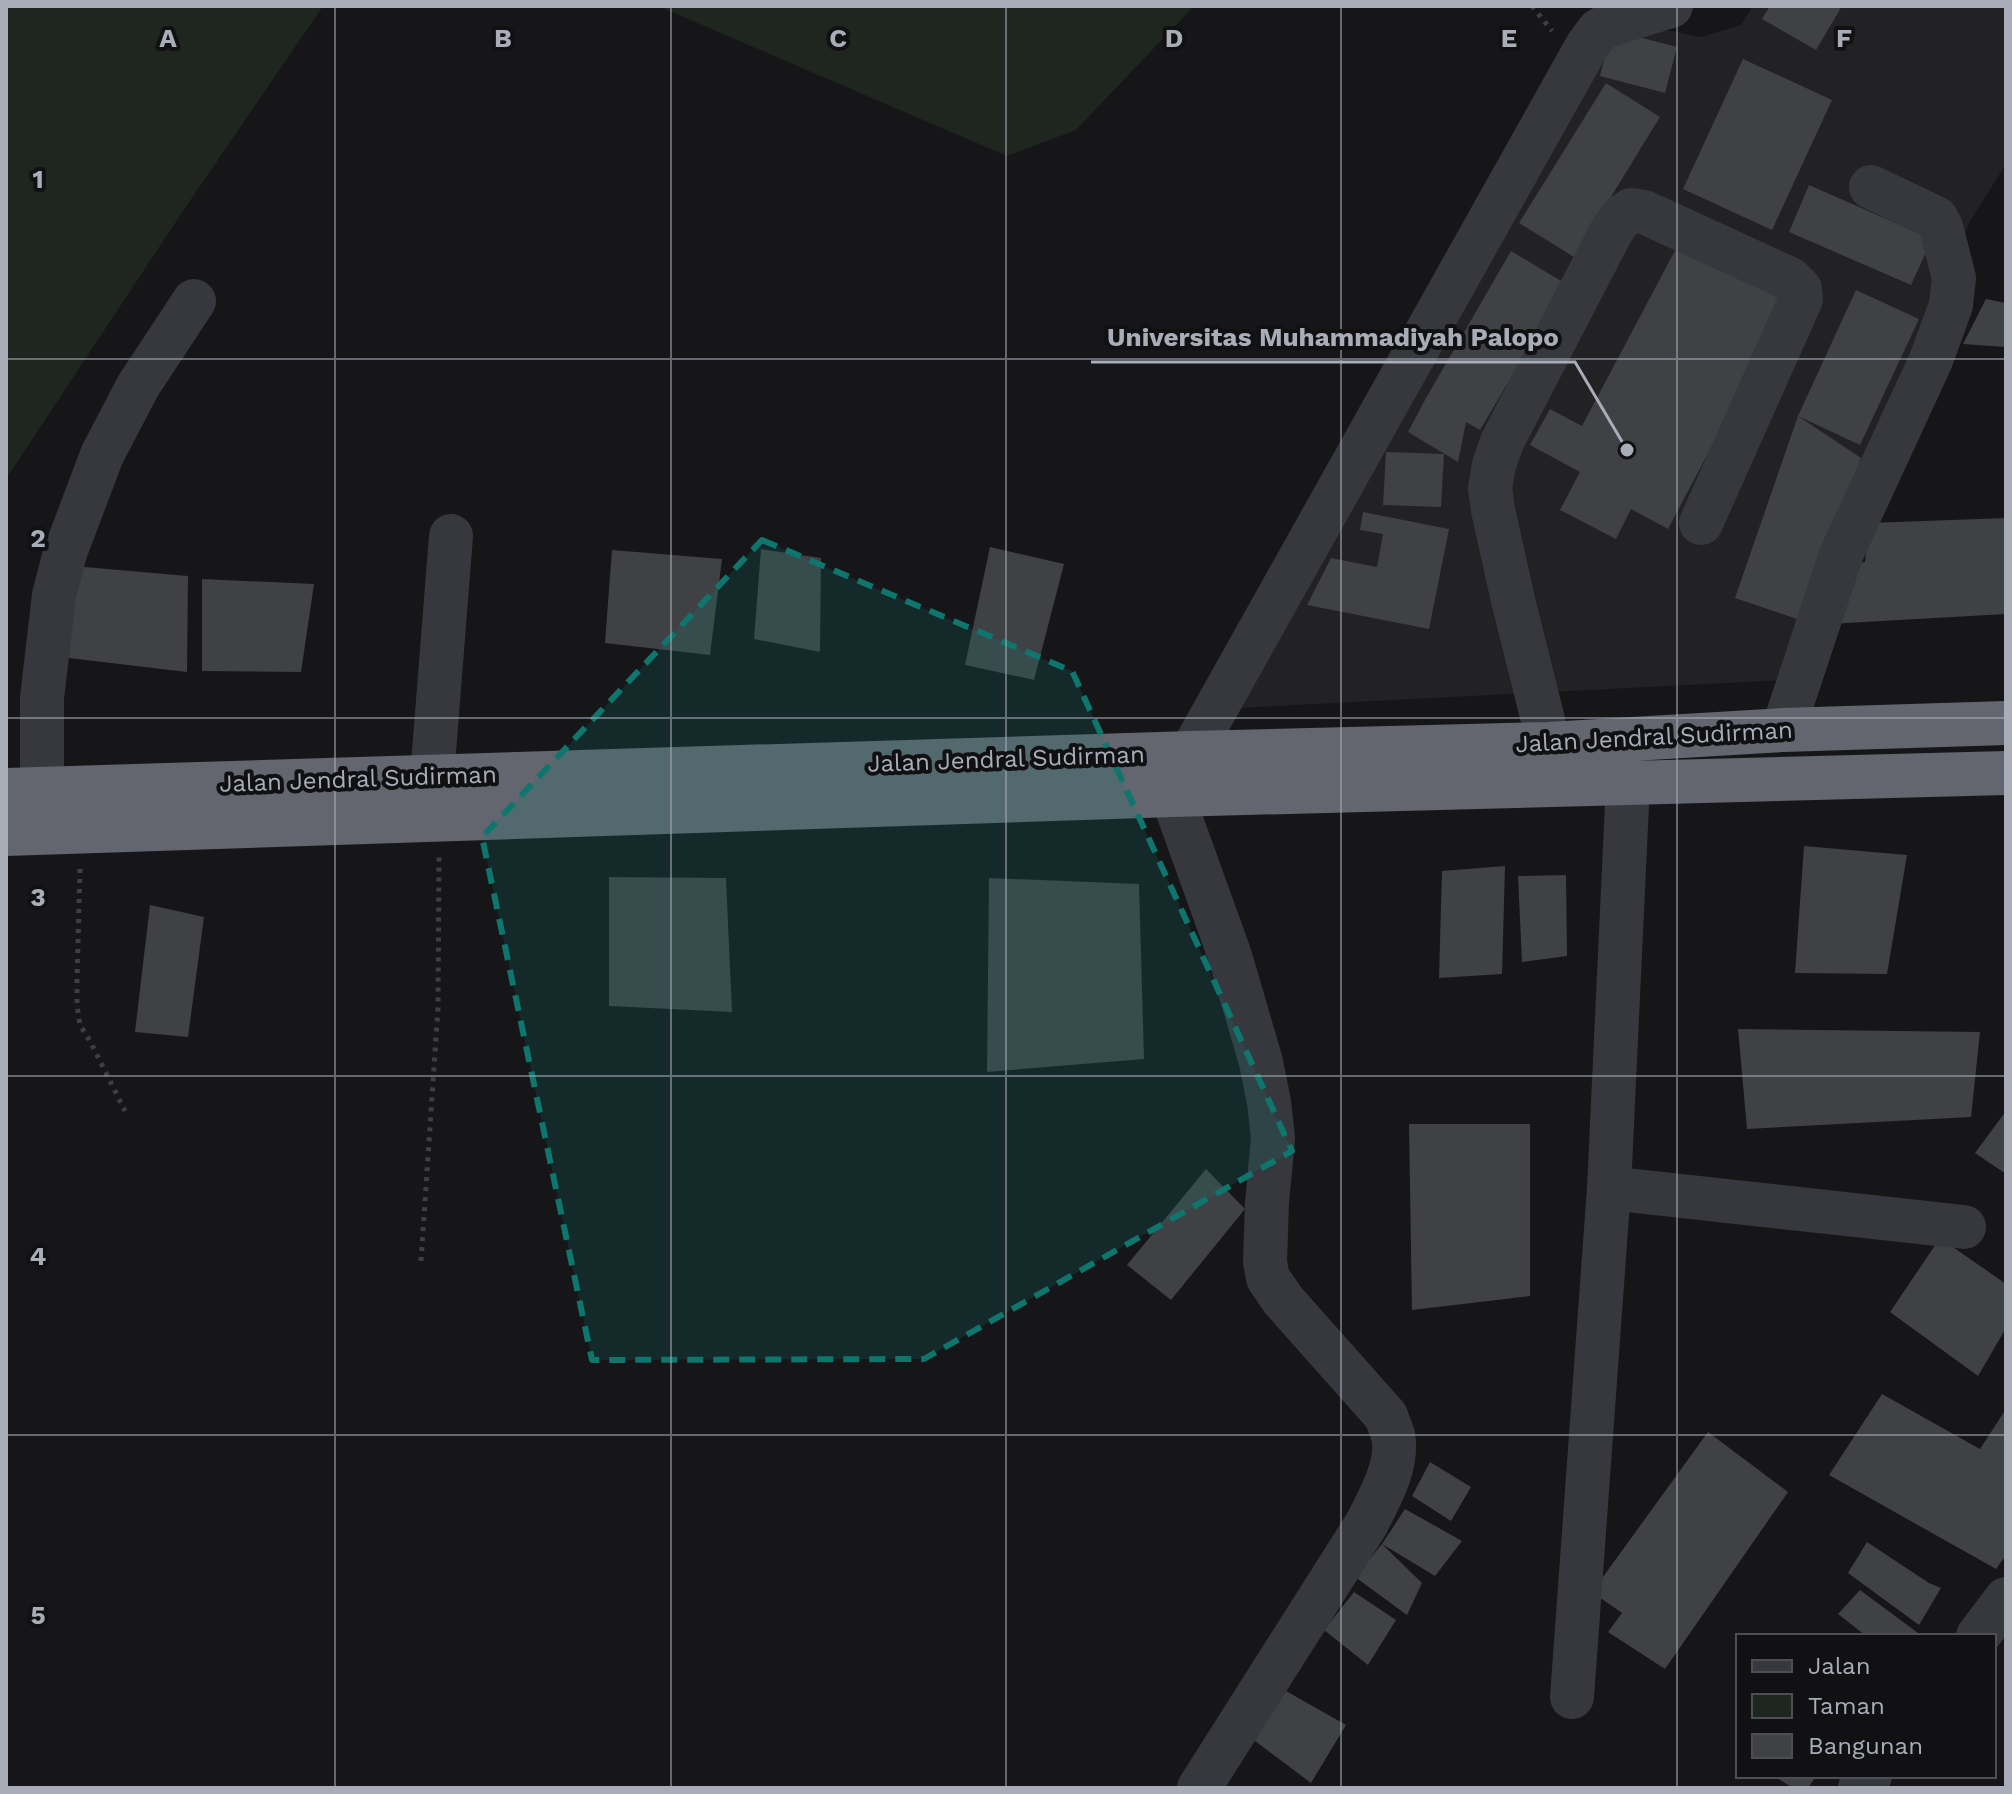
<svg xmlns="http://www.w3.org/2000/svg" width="2012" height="1794" font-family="'Work Sans',sans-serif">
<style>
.built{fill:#222225}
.green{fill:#1e261f}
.building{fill:#404145}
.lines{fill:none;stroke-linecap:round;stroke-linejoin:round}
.path{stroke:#3d3f44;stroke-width:5;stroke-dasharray:4 6;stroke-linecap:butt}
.minor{stroke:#37383d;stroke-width:44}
.highway{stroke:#63666e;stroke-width:44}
.marked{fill:#0f766e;fill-opacity:0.2;stroke:#0f766e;stroke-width:6;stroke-dasharray:16 10;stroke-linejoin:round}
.grid{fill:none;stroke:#a8adb8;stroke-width:2;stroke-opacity:0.55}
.labels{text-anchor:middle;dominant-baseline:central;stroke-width:8;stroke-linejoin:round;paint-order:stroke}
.street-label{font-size:24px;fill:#a8adb8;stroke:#111113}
.grid-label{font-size:26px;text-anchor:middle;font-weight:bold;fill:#a8adb8;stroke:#111113;stroke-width:8;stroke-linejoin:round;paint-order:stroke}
.leader{fill:none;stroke:#a8adb8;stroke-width:3}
.callout-dot{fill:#a8adb8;stroke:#111113;stroke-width:3}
.callout-label{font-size:26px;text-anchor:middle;font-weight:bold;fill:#a8adb8;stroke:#111113;stroke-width:8;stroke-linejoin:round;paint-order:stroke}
</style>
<rect width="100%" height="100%" fill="#161618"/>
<path class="built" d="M1753 6H2006V164L1970 221 1784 680 1237 708 1605 33 1640 25 1701 37 1741 25Z"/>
<path class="green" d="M6 6H323L183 211 6 479Z
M658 6H1194L1076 130 1007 156Z"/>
<path class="building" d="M1770 6H1842L1816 50 1762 19Z
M1612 30 1677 47 1665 93 1600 76Z
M1743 59 1832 100 1772 230 1683 189Z
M1606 83 1660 117 1574 257 1519 223Z
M1809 185 1932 239 1911 285 1789 232Z
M1679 243 1789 300 1668 529 1631 509 1616 539 1560 510 1580 472 1530 445 1550 409 1582 426Z
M1511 251 1566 284 1480 430 1466 422 1458 462 1408 432 1426 398Z
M1856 290 1919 319 1860 445 1798 416Z
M1986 299 2006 303V347L1963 344Z
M1798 416 1861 458 1806 622 1735 598Z
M1386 452 1444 454 1441 507 1383 505Z
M1363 512 1449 529 1429 629 1307 605 1331 558 1377 567 1383 534 1360 530Z
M2006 518V614L1828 624 1846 563 1865 562 1869 523Z
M990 547 1064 564 1034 680 965 665Z
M761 549 821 558 820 652 754 639Z
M612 550 722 559 710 655 605 643Z
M73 566 188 576 187 672 69 658Z
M202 579 314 584 301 672 202 671Z
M1804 846 1907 855 1887 974 1795 973Z
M1505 866 1502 974 1439 978 1442 871Z
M1566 875 1567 956 1522 962 1518 876Z
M609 877 726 878 732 1012 609 1006Z
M989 878 1139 884 1144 1059 987 1072Z
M150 905 204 917 188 1037 135 1032Z
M1738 1029 1980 1032 1971 1117 1747 1129Z
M2006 1111V1174L1975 1153Z
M1409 1124H1530V1296L1412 1310Z
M1206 1169 1245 1209 1171 1300 1127 1265Z
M1940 1238 2006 1284V1328L1978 1376 1890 1312Z
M1882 1394 1980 1449 2006 1409V1555L1996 1569 1829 1475Z
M1708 1432 1788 1492 1665 1669 1608 1632 1622 1613 1592 1592Z
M1430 1462 1471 1487 1451 1521 1412 1496Z
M1405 1509 1462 1541 1435 1576 1382 1544 1422 1583 1407 1615 1355 1577 1382 1544Z
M1867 1542 1929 1583 1941 1588 1919 1625 1848 1573Z
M1860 1590 1922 1636H1866L1838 1614Z
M1354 1592 1396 1620 1368 1665 1324 1630Z
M1286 1691 1346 1725 1311 1783 1251 1738Z
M1774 1776H1816L1808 1788H1793Z"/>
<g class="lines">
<path class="path" d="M1532 6 1552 31
M80 869 77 979V1005L80 1025 90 1041 125 1111
M421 1261 438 1008 439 857"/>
<path class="minor" d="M1783 730 1841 555 1931 360 1951 305 1954 278 1941 227 1936 218 1871 187
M1549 744 1513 600 1493 510 1490 488 1494 465 1502 442 1611 232 1622 216 1631 210 1644 212 1790 279 1800 289 1801 299 1701 523
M1191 753 1587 46 1599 30 1606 26 1671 6
M432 777 451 536
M1628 783 1609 1188 1964 1227
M42 788V698L54 595 65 553 102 455 138 386 194 301
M1172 795 1230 956 1261 1062 1269 1102 1273 1138 1267 1203 1265 1262 1268 1278 1283 1300 1386 1416C1388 1422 1391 1429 1393 1435 1399 1465 1380 1497 1367 1523L1199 1788
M1978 1636 2006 1599
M1572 1697 1609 1188
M1860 1788 1870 1776"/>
<path class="highway" d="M6 790 1191 753 1549 744 1783 730 2006 723
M6 834 1172 795 2006 773"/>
</g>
<path class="marked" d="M762 540 1072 671 1292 1151 924 1359 592 1360 482 837Z"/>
<path class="grid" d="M335 6V1788M671 6V1788M1006 6V1788M1341 6V1788M1677 6V1788M6 359H2006M6 718H2006M6 1076H2006M6 1435H2006"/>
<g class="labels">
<g class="street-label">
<text transform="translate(1654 737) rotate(-3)">Jalan Jendral Sudirman</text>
<text transform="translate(1006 759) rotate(-2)">Jalan Jendral Sudirman</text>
<text transform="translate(358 779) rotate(-2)">Jalan Jendral Sudirman</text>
</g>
</g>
<g class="grid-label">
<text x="168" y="47">A</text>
<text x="503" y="47">B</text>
<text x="838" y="47">C</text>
<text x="1174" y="47">D</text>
<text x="1509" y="47">E</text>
<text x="1844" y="47">F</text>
<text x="38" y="188">1</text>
<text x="38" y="547">2</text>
<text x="38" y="906">3</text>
<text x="38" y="1265">4</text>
<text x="38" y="1624">5</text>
</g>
<path class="leader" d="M1627 450L1575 362H1091"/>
<circle class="callout-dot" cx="1627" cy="450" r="8"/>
<g class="callout-label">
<text x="1333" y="346">Universitas Muhammadiyah Palopo</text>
</g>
<rect width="2012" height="1794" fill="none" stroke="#a8adb8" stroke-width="16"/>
<rect x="1736" y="1634" width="260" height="144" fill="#111113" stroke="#4d4f55" stroke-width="2"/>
<rect x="1752" y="1660" width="40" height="12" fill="#37383d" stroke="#4d4f55" stroke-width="2"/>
<text x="1808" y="1674" font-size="24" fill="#a8adb8">Jalan</text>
<rect x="1752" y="1694" width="40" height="24" fill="#1e261f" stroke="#4d4f55" stroke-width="2"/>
<text x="1808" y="1714" font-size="24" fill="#a8adb8">Taman</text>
<rect x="1752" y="1734" width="40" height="24" fill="#404145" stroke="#4d4f55" stroke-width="2"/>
<text x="1808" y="1754" font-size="24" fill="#a8adb8">Bangunan</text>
</svg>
